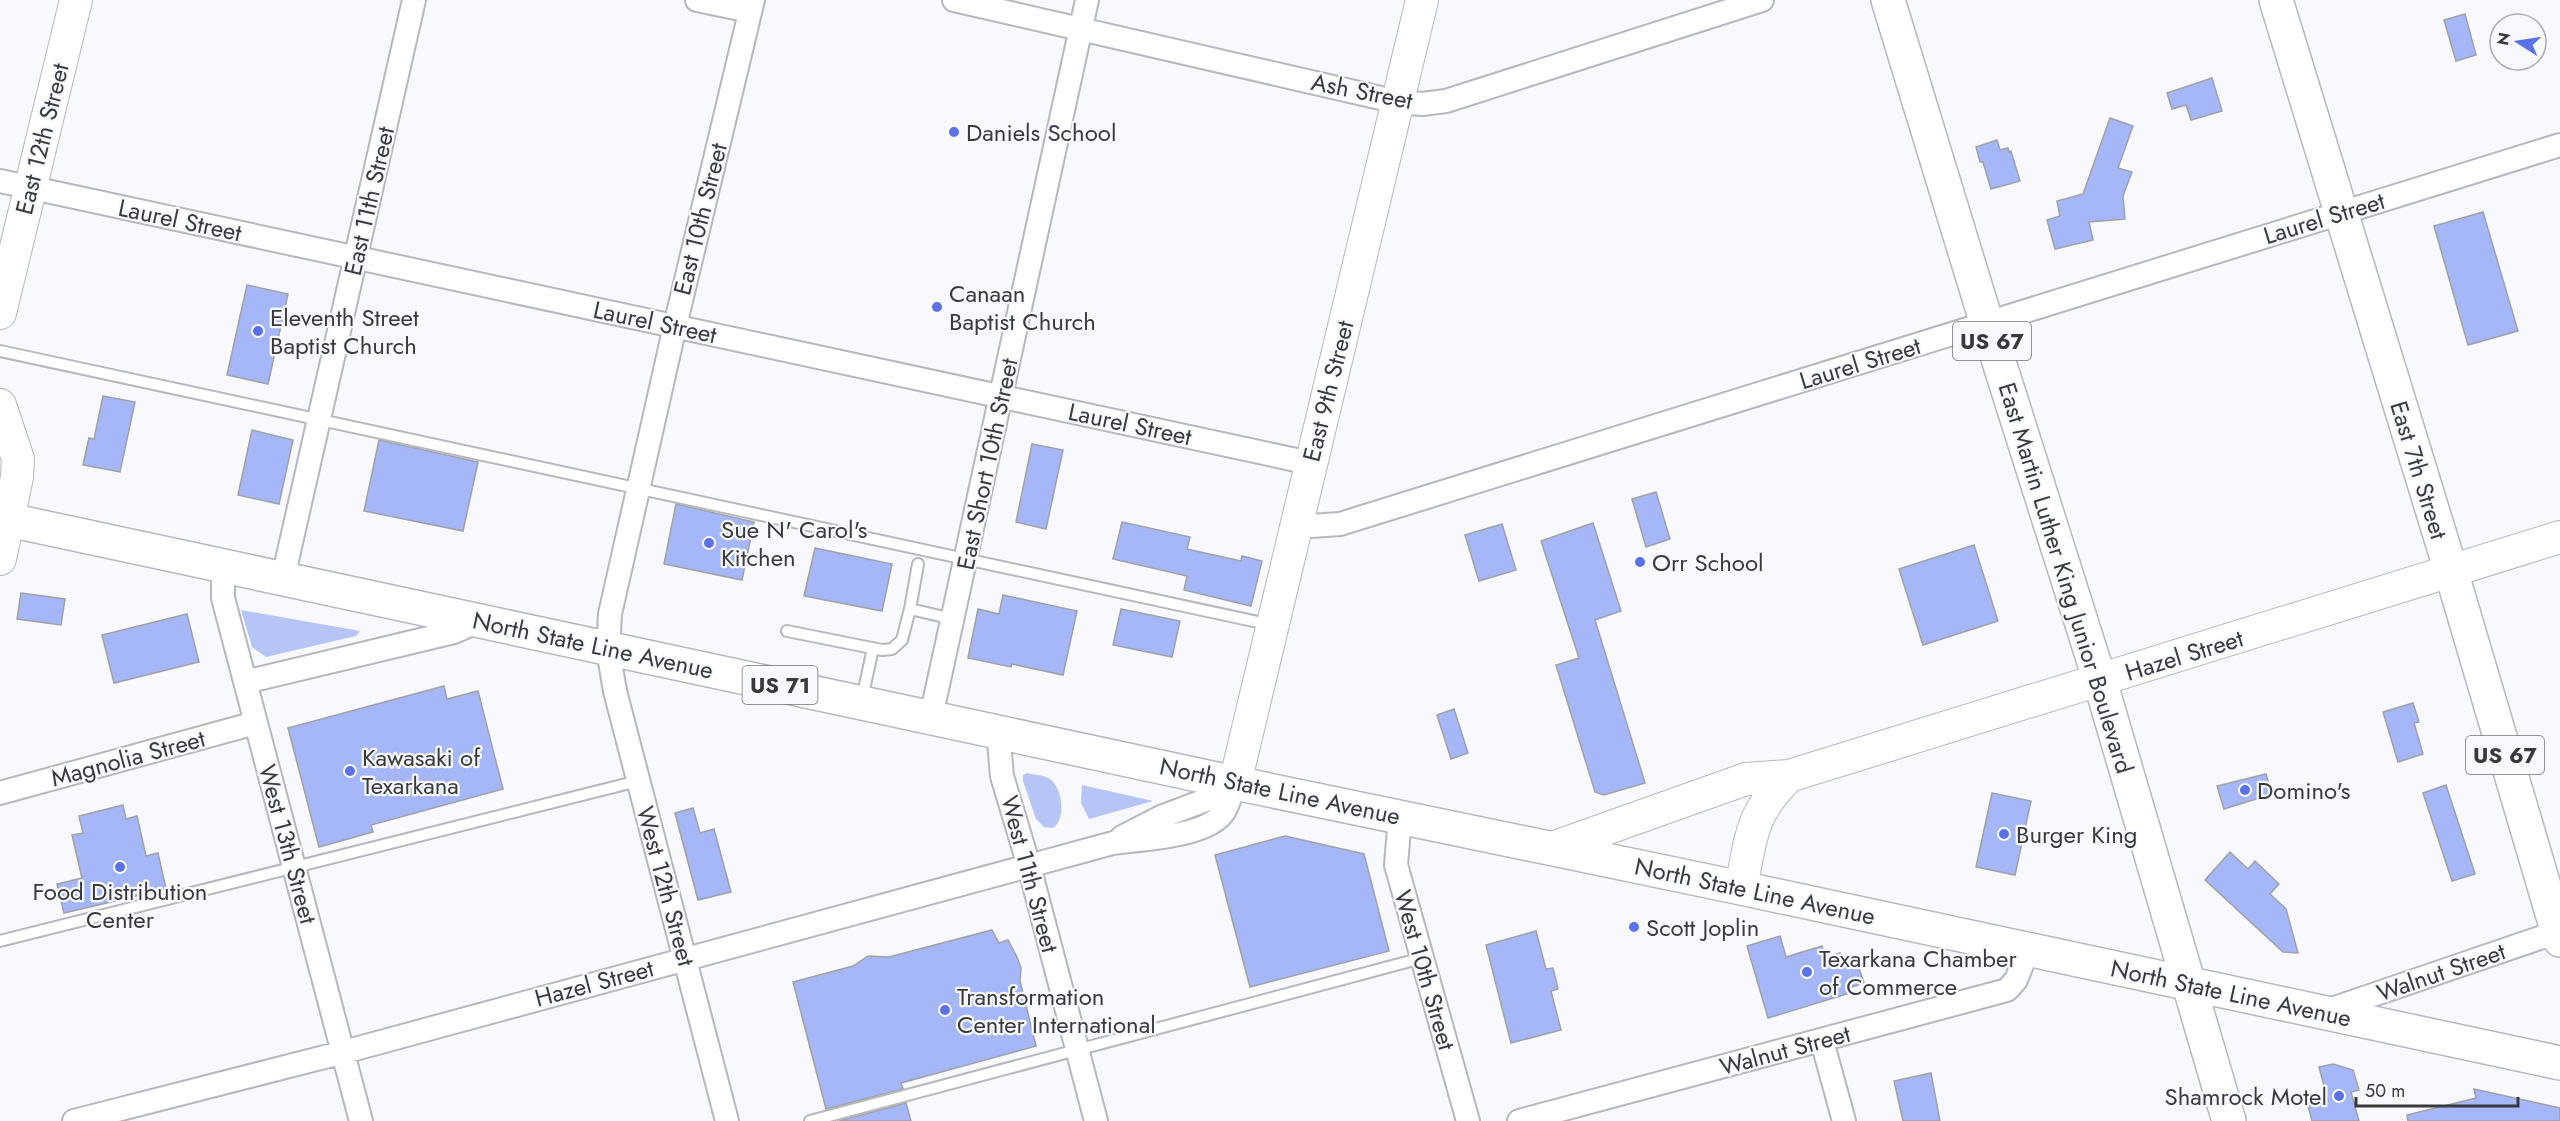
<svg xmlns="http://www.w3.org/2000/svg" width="2560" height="1121" font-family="Jost,sans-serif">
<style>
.green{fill:#b6c5f6}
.building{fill:#a5b7f8;stroke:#9fa1a6;stroke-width:1.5}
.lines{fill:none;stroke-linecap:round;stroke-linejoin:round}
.lane-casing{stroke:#b7b8be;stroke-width:14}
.street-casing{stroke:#b7b8be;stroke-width:26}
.secondary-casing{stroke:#b7b8be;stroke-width:34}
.primary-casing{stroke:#b7b8be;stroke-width:36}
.lane{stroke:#fff;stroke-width:10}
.street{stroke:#fff;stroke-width:22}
.secondary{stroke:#fff;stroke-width:32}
.primary{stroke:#fff;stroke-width:33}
.poi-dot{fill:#5b71e7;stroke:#f8f9fe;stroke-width:2}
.labels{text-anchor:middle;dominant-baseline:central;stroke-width:4.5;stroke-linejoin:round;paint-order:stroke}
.shield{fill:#f8f9fe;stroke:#727376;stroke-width:1.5}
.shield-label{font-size:22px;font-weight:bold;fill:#393a3c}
.street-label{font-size:24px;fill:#393a3c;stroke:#f8f9fe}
.poi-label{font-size:24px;fill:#393a3c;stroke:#f8f9fe;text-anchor:start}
</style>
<rect width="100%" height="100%" fill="#f8f9fe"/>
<path class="green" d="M241 610 360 631 356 636 266 657 252 647Z
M1027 773C1034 775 1045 775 1050 779 1063 789 1066 819 1053 828L1044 827 1036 819 1023 781V775Z
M1082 785 1153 801 1089 819 1081 803Z"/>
<path class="building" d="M2465 14 2476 55 2456 61 2444 20Z
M2212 78 2222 111 2191 120 2186 105 2172 109 2167 93Z
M2110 118 2133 126 2118 168 2132 172 2123 196 2125 219 2089 222 2093 240 2055 249 2047 220 2060 216 2057 201 2083 194Z
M1997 140 2000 150 2008 148 2009 152 2011 151 2020 181 1991 189 1983 162H1980L1976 147Z
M2483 212 2518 331 2468 345 2434 226Z
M247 285 288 294 268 384 227 375Z
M103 396 135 402 120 472 83 465 89 438 94 439Z
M252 430 293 440 279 504 238 495Z
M379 440 478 462 463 531 364 511Z
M1032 444 1063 450 1046 529 1016 522Z
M1656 492 1670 539 1646 547 1632 499Z
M676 504 754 522 742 580 664 564Z
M1122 522 1190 537 1187 549 1241 561 1242 556 1262 561 1251 606 1184 590 1187 576 1113 559Z
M1593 523 1621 611 1595 620 1645 783 1604 795 1595 792 1556 665 1579 658 1541 541Z
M1502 524 1516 570 1479 581 1465 535Z
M1974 545 1998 621 1923 645 1899 569Z
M815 548 892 564 882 611 804 596Z
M21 593 65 599 61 625 17 619Z
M1003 595 1077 611 1063 675 1012 664 1011 667 968 658 978 609 999 614Z
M1121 609 1180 621 1172 657 1113 645Z
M187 614 199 662 114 683 102 635Z
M444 686 447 699 478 691 503 789 371 825 373 832 319 847 288 728Z
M2413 703 2419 722 2414 723 2423 754 2398 762 2383 712Z
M1454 709 1468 753 1451 759 1437 715Z
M2266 774 2272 794 2224 809 2217 786Z
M2446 785 2475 874 2452 881 2423 793Z
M1992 793 2031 801 2015 875 1976 867Z
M123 805 126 819 137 816 146 856 158 853 166 889 64 913 57 884 82 878 72 835 83 833 79 816Z
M693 808 700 833 714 829 731 892 698 900 675 813Z
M1285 836 1364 854 1389 951 1250 987 1215 855Z
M2230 852 2248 869 2255 861 2279 884 2270 894 2286 909 2298 953 2283 952 2205 880Z
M992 930 999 943 1008 940 1017 957 1021 968 1020 981 1036 1046 901 1083 903 1089 826 1109 793 982 853 966 868 956 889 957Z
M1536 931 1546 969 1553 968 1558 989 1551 991 1561 1030 1511 1043 1486 945Z
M1780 936 1786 957 1822 946 1825 958 1840 953 1842 960 1855 956 1864 983 1849 988 1850 993 1768 1018 1747 946Z
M2333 1064 2353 1070 2359 1090 2351 1092 2359 1121H2312L2308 1106 2328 1101 2319 1067Z
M1931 1073 1940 1121H1903L1894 1081Z
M2474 1089 2560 1108V1121H2408L2407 1115 2476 1098Z
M906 1103 911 1121H839Z"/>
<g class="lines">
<defs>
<path id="lane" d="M0 351 1272 625
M918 564 910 609 953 619
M787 631 882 650 892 649 902 640 910 609
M862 699 873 648
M0 941 638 781
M810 1121 1422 958"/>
<path id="street" d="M697 0 750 11
M954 0 1398 102 1422 104 1446 101 1762 0
M0 181 1310 463
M1296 524 1311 526 1340 524 2560 145
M223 566V598L361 1121
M283 578 414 0
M245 682 454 632 479 621
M931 717 1087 0
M998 731 1002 776 1029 866 1096 1121
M0 793 255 723
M1400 817 1396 865 1468 1121
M1122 837 1161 817 1211 798 1235 783
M2326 1011 2560 931
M1822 1041 1844 1121
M74 1121 344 1052 1113 843C1141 839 1206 837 1223 813 1229 805 1231 793 1235 783
M727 1121 615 691 608 650 610 614 675 326 753 0
M1519 1121 2007 990 2016 980 2028 950"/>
<path id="secondary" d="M0 313 76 0
M0 405 18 459 17 477 0 559
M1235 783 1422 0
M1552 848 1746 779 1789 776
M1741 888C1751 838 1750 814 1789 776L2560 537"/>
<path id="primary" d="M1888 0 1987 324 2100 681 2229 1121
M2276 0 2451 571 2560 940
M0 518 1235 783 1741 888 2560 1063"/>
</defs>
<use href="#lane" class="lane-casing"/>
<use href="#street" class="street-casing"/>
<use href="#secondary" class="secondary-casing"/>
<use href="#primary" class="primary-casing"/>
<use href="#lane" class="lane"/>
<use href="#street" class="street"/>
<use href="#secondary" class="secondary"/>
<use href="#primary" class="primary"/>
</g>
<g class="poi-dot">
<circle cx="954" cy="132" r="6"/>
<circle cx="937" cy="307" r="6"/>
<circle cx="258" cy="331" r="6"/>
<circle cx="709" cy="543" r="6"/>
<circle cx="1640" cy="562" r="6"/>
<circle cx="350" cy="771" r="6"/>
<circle cx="2245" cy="790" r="6"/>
<circle cx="2004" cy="834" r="6"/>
<circle cx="120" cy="867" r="6"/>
<circle cx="1634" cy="927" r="6"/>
<circle cx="1807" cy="972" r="6"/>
<circle cx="945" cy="1010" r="6"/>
<circle cx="2339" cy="1096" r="6"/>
</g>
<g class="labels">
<g class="shield">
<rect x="1953" y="322" width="78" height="38" rx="4.5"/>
<rect x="742.5" y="666" width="75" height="38" rx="4.5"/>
<rect x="2466" y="736" width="78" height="38" rx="4.5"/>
</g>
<g class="shield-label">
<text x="1992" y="341">US 67</text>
<text x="780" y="685">US 71</text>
<text x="2505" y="755">US 67</text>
</g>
<g class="street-label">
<text transform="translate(1362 91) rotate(11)">Ash Street</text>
<text transform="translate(42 139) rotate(-76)">East 12th Street</text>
<text transform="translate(369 201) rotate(-77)">East 11th Street</text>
<text transform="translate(2324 218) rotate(-17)">Laurel Street</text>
<text transform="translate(700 219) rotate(-76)">East 10th Street</text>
<text transform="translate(180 220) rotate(12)">Laurel Street</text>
<text transform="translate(655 322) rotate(12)">Laurel Street</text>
<text transform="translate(1860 363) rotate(-17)">Laurel Street</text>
<text transform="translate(1328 391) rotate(-76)">East 9th Street</text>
<text transform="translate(1130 424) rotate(12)">Laurel Street</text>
<text transform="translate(987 464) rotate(-78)">East Short 10th Street</text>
<text transform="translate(2419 470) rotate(73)">East 7th Street</text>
<text transform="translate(2066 578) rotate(73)">East Martin Luther King Junior Boulevard</text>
<text transform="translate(593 645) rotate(12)">North State Line Avenue</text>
<text transform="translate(2184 655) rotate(-17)">Hazel Street</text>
<text transform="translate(128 758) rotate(-15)">Magnolia Street</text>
<text transform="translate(1280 791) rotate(12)">North State Line Avenue</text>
<text transform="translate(288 844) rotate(75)">West 13th Street</text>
<text transform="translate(1030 874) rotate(75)">West 11th Street</text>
<text transform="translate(666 886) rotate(75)">West 12th Street</text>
<text transform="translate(1755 891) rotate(12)">North State Line Avenue</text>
<text transform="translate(1425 970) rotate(74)">West 10th Street</text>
<text transform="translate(2441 972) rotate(-19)">Walnut Street</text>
<text transform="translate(594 983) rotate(-15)">Hazel Street</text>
<text transform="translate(2231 993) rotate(12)">North State Line Avenue</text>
<text transform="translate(1785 1050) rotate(-15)">Walnut Street</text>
</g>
<g class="poi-label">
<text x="966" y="132">Daniels School</text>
<text x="949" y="293">Canaan<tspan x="949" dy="28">Baptist Church</tspan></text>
<text x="270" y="317">Eleventh Street<tspan x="270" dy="28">Baptist Church</tspan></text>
<text x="721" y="529">Sue N' Carol's<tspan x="721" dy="28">Kitchen</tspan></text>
<text x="1652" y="562">Orr School</text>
<text x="362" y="757">Kawasaki of<tspan x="362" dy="28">Texarkana</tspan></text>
<text x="2257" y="790">Domino's</text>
<text x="2016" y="834">Burger King</text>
<text x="120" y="891" text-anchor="middle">Food Distribution<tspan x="120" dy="28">Center</tspan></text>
<text x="1646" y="927">Scott Joplin</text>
<text x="1819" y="958">Texarkana Chamber<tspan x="1819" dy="28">of Commerce</tspan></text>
<text x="957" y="996">Transformation<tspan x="957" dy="28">Center International</tspan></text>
<text x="2327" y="1096" text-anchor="end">Shamrock Motel</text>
</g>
</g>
<g transform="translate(2518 42) rotate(282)"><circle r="28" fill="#f8f9fe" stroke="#acadb0" stroke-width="1.5"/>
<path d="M0-4.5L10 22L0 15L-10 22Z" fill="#5b71e7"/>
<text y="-9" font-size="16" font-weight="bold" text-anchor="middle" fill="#393a3c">N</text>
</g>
<path d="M2356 1097v9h162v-9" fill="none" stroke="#393a3c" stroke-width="3"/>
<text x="2365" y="1097" font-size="18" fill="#393a3c" stroke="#f8f9fe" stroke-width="4.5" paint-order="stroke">50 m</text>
</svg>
